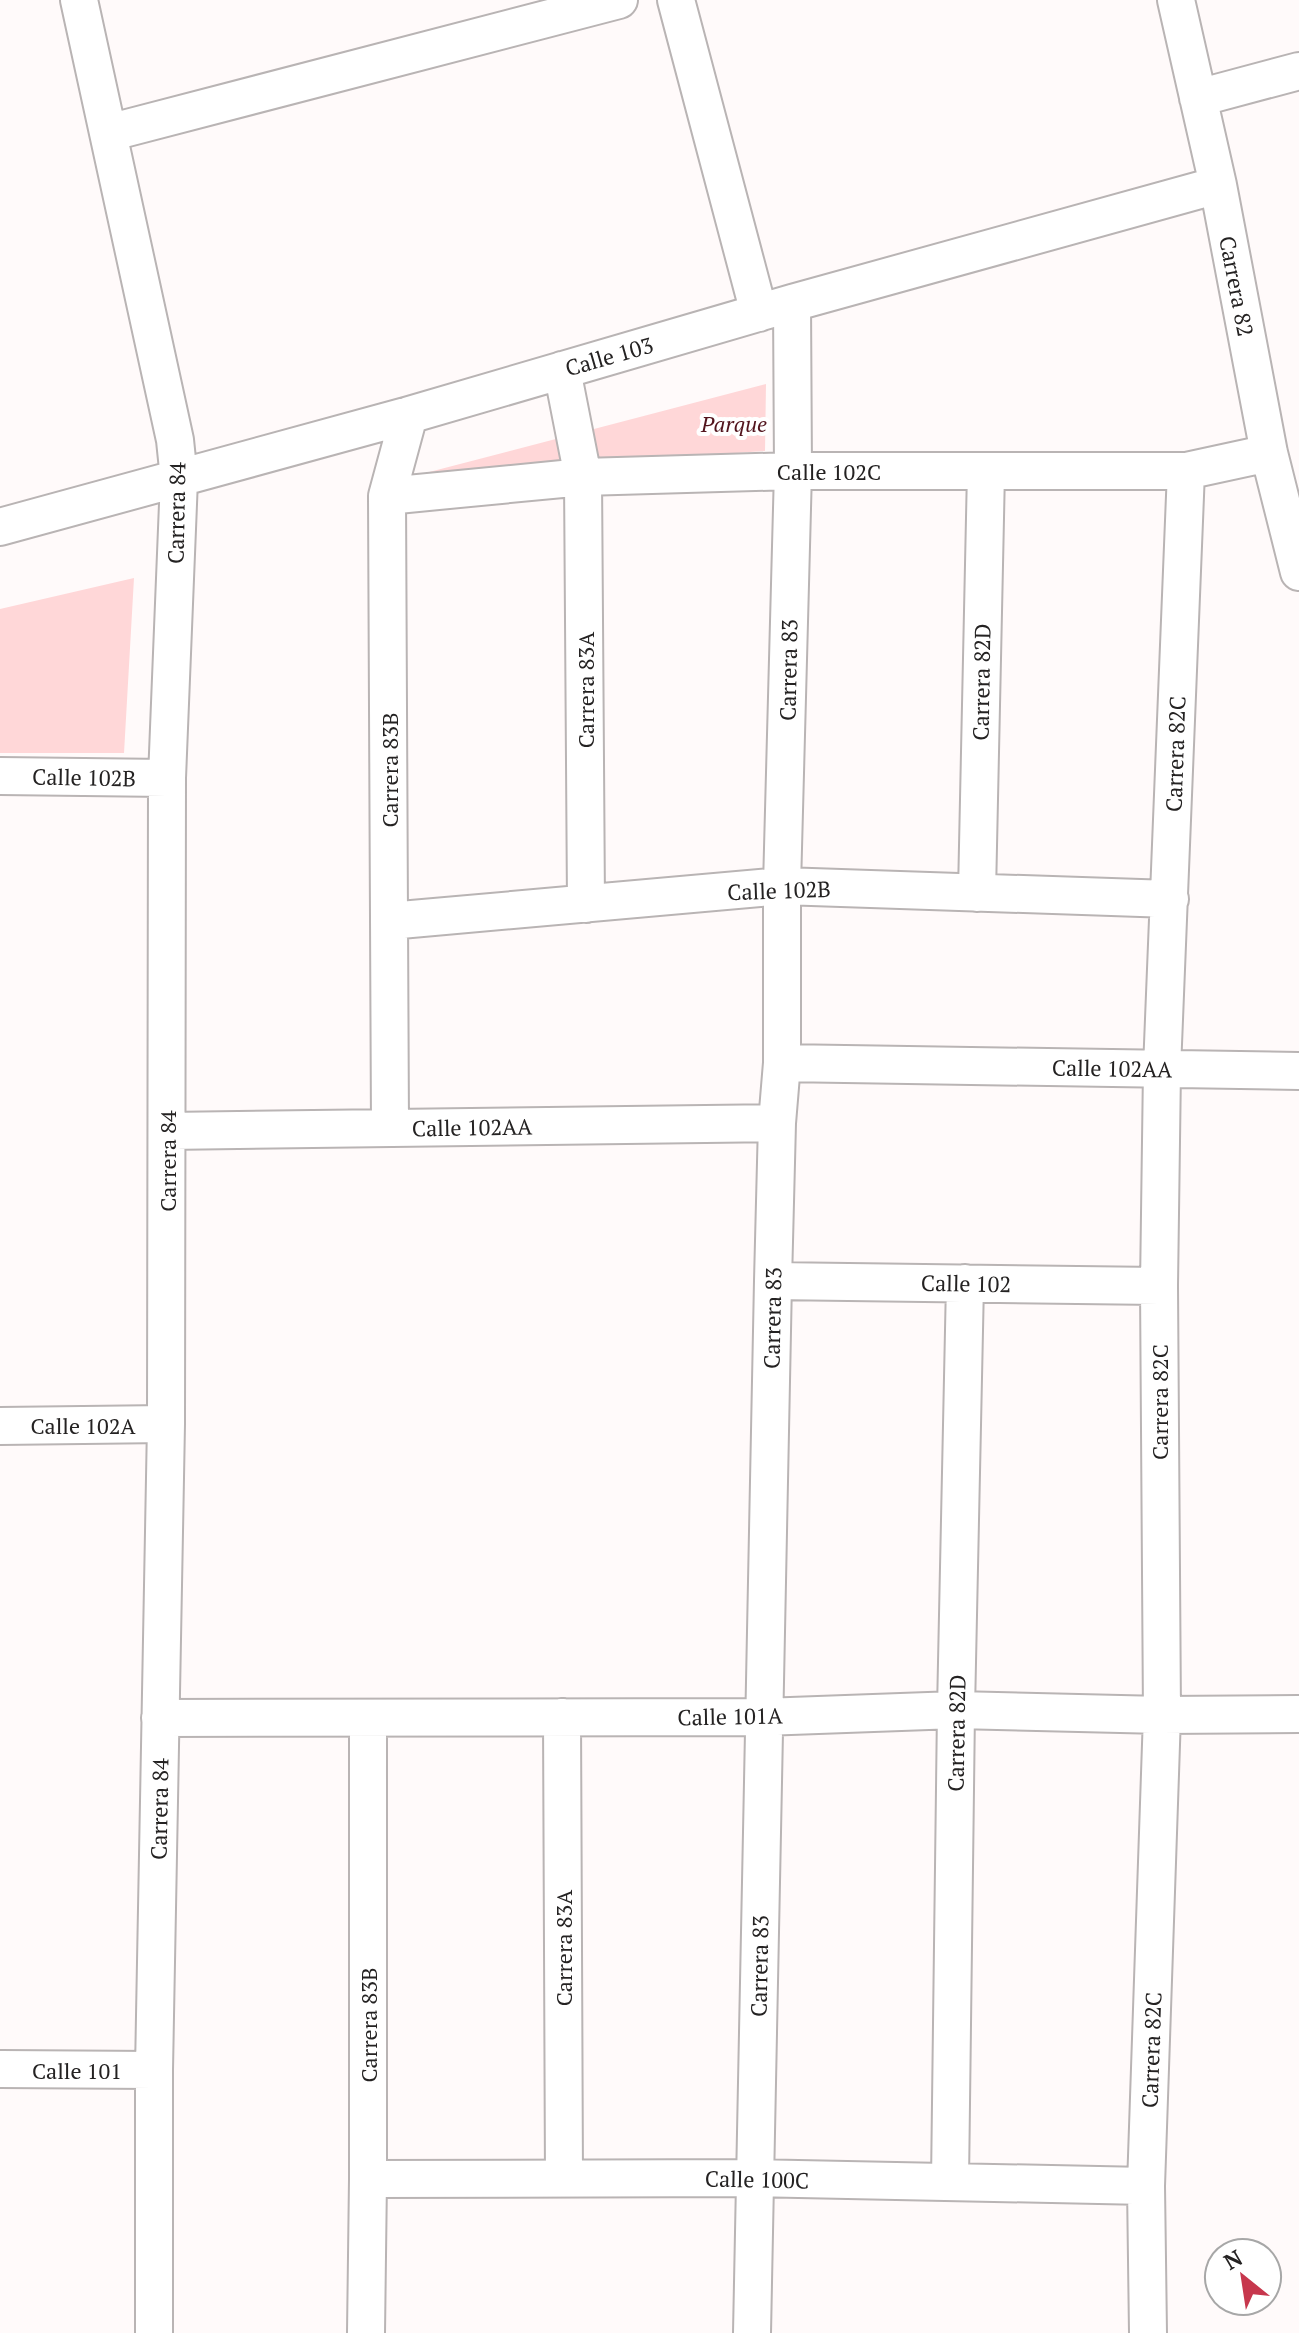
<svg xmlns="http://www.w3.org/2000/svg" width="1299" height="2333" font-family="'PT Serif',serif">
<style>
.green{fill:#ffd7d8}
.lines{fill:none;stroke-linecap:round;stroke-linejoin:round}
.minor-casing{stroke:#b9b4b4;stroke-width:40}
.minor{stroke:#fff;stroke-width:36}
.labels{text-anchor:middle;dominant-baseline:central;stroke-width:8;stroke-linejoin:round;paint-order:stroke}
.street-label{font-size:22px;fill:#242222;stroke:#fff}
.park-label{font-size:22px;font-style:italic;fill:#52141d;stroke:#fff}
</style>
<rect width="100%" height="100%" fill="#fffafa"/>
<path class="green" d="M766 384 765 451 410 477Z
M134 578 124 753H0V609Z"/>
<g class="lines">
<defs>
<path id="minor" d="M79 0 175 440 179 479 167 778 166 1424 154 2070V2333
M676 0 759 313
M1176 0 1218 185 1269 453 1299 572
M1198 98 1299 71
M108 133 619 0
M562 370 583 477 586 904
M387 496 583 477 793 471H1186L1269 453
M0 527 409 415 792 303 1218 185
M0 776 167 778
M977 893 986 471
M389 921 782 886 1170 899
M782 1063 1299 1071
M390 1128 387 496 409 415
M167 1131 777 1123
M773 1281 1159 1286
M0 1426 166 1424
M562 1717 564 2178
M160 1718 763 1717 956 1710 1162 1715 1299 1714
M0 2069 154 2070
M368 2179 755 2178 1146 2186
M950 2182 956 1710 965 1283
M366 2333 368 2179V1718
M752 2333 773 1281 777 1123 782 1063V886L793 471 792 303
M1148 2333 1146 2186 1162 1715 1159 1286 1162 1069 1186 471"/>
</defs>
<use href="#minor" class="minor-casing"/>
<use href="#minor" class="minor"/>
</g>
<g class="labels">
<g class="street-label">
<text transform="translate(1237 286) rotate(79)">Carrera 82</text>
<text transform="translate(609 356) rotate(-16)">Calle 103</text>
<text x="829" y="471">Calle 102C</text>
<text transform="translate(176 513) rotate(-89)">Carrera 84</text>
<text transform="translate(788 670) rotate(-89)">Carrera 83</text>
<text transform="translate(981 682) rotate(-89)">Carrera 82D</text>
<text transform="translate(585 690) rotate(-90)">Carrera 83A</text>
<text transform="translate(1175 754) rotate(-88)">Carrera 82C</text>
<text transform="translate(389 770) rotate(-90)">Carrera 83B</text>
<text transform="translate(84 777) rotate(1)">Calle 102B</text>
<text transform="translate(779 890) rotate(-2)">Calle 102B</text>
<text transform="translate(1112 1068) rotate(1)">Calle 102AA</text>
<text transform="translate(472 1127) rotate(-1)">Calle 102AA</text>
<text transform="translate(167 1161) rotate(-90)">Carrera 84</text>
<text transform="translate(966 1283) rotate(1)">Calle 102</text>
<text transform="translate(772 1318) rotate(-89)">Carrera 83</text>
<text transform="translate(1159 1402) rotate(-90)">Carrera 82C</text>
<text x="83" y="1425">Calle 102A</text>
<text transform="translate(730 1716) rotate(-1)">Calle 101A</text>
<text transform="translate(956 1733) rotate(-89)">Carrera 82D</text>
<text transform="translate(159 1809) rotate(-89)">Carrera 84</text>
<text transform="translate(563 1948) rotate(-90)">Carrera 83A</text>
<text transform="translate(759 1966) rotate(-89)">Carrera 83</text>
<text transform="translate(368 2025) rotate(-90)">Carrera 83B</text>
<text transform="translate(1151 2050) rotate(-88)">Carrera 82C</text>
<text x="77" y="2070">Calle 101</text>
<text transform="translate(757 2179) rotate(1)">Calle 100C</text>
</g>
<g class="park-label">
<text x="734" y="423">Parque</text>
</g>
</g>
<g transform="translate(1243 2277) rotate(330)"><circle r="38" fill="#ffffff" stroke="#a7a7a7" stroke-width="2"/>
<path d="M0-6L14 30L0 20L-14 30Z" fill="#c7374d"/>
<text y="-12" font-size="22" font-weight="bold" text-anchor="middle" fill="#242222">N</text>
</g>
</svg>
